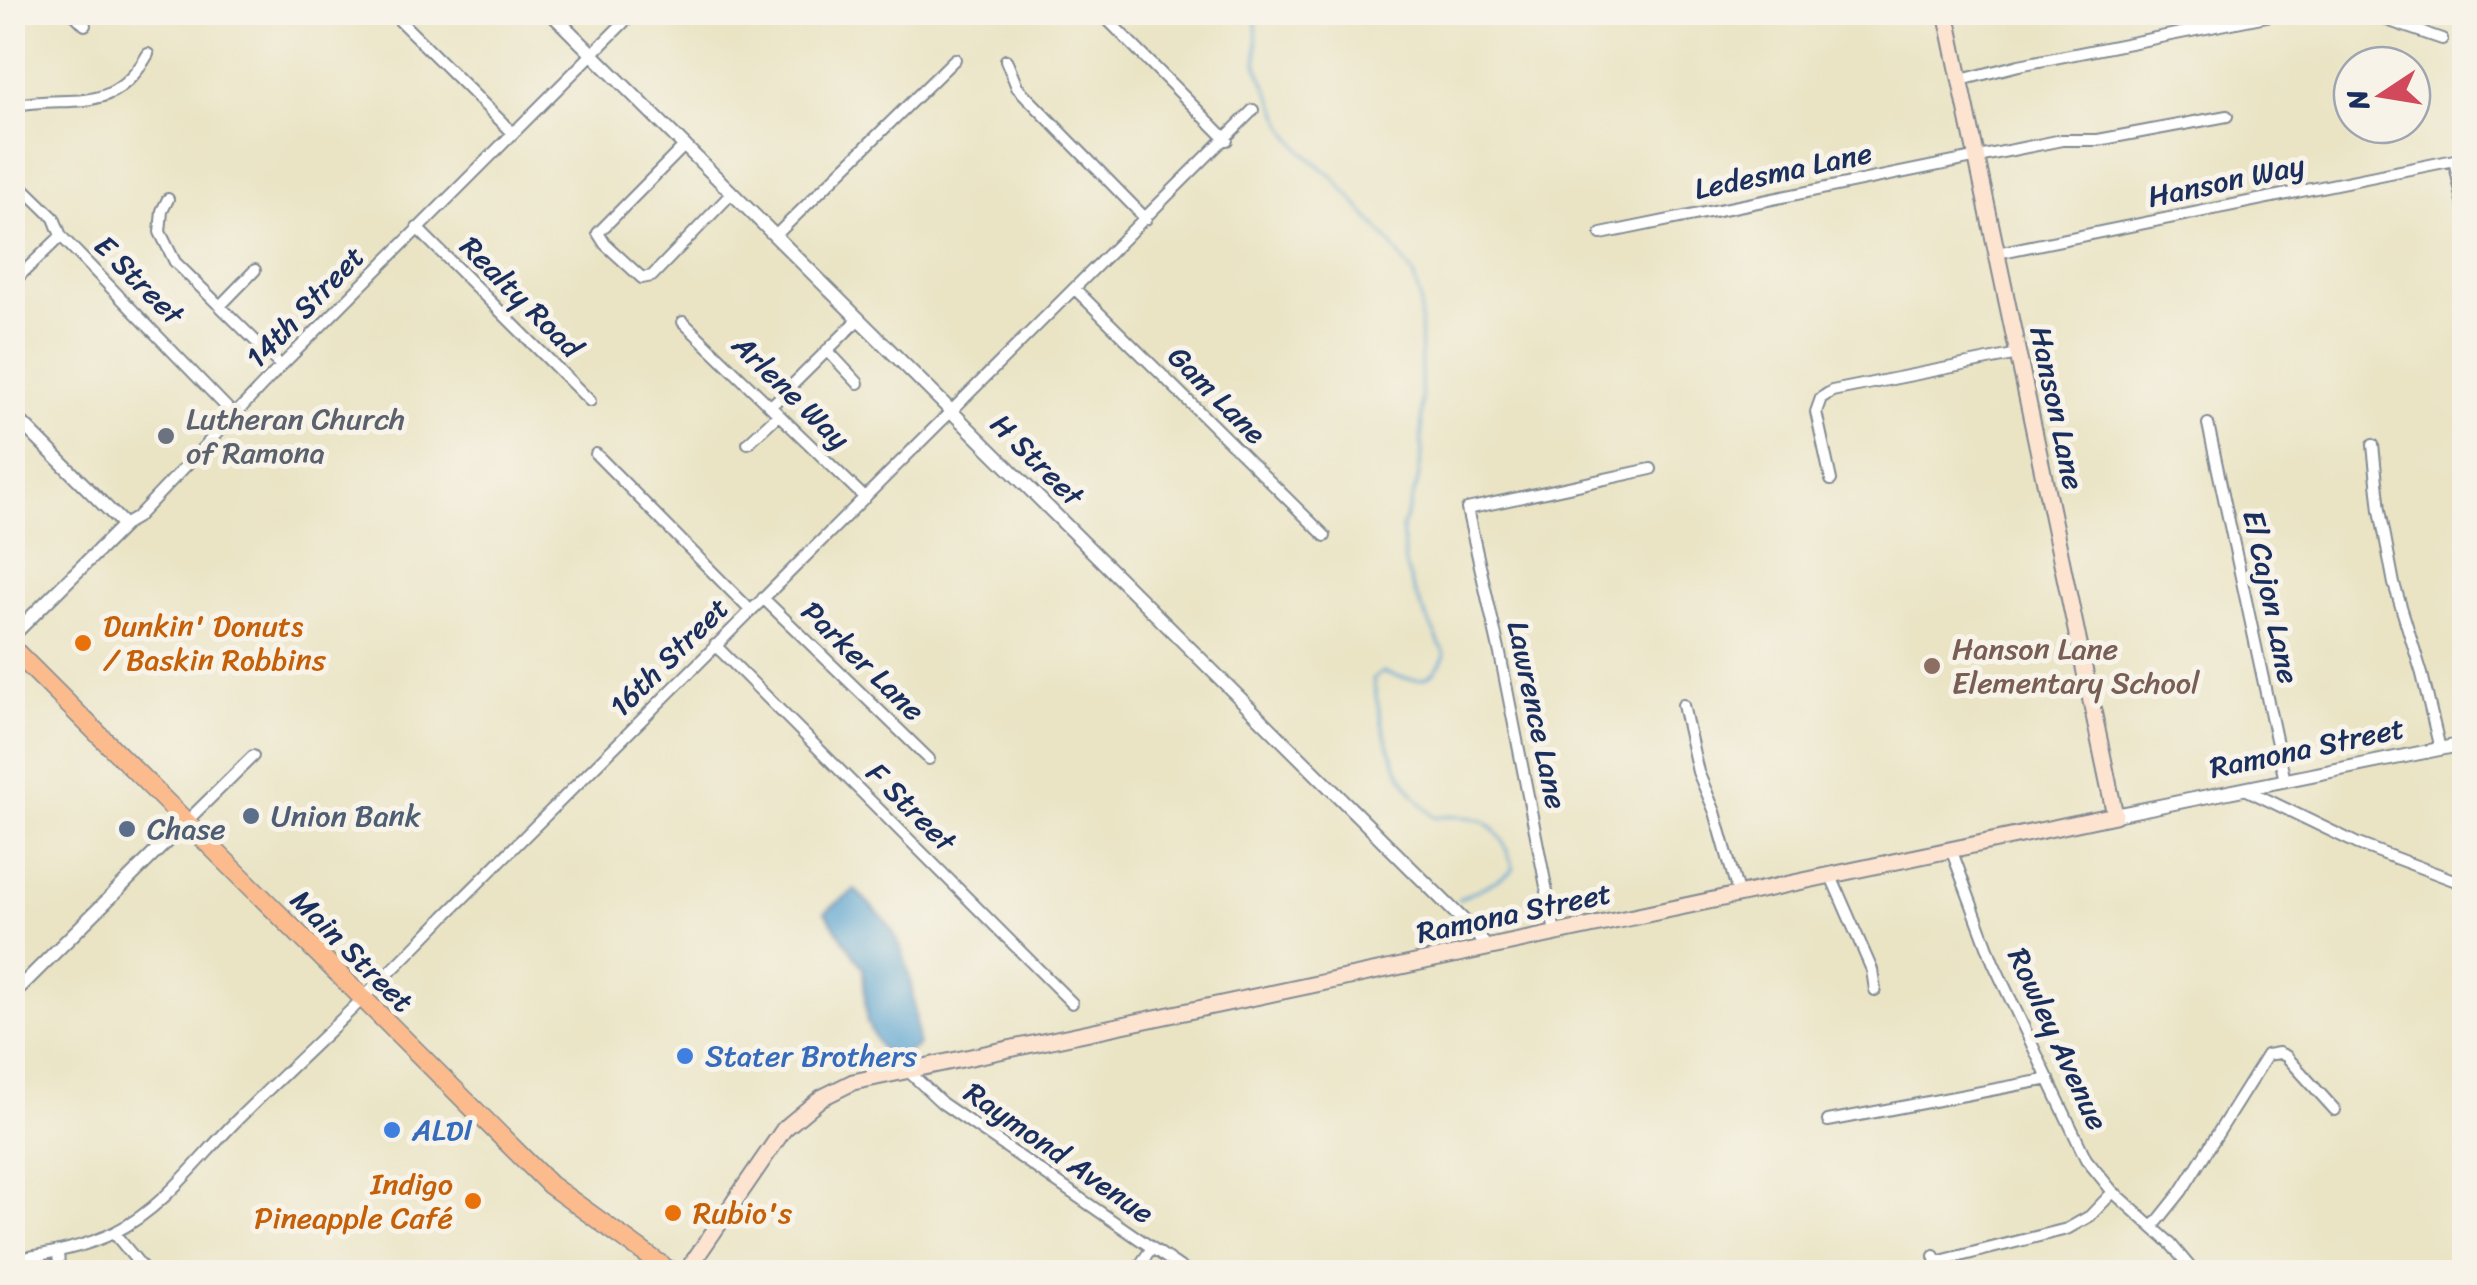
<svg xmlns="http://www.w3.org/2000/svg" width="2477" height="1285" font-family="Sriracha,sans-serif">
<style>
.water{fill:#58a3d0;stroke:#3a6997;stroke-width:2.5}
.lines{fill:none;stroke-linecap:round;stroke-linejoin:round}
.stream{stroke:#58a3d0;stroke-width:2.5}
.minor-casing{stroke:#828a92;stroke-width:14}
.tertiary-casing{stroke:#828a92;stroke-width:16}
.secondary-casing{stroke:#828a92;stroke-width:19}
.primary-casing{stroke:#828a92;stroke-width:21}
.minor{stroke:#fff;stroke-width:10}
.tertiary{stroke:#fff;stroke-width:12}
.secondary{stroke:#fde4d1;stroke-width:15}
.primary{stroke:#fbbb8d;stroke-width:18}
.worship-dot{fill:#6b7280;stroke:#f7f3e8;stroke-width:4}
.food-dot{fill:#e8710a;stroke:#f7f3e8;stroke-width:4}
.education-dot{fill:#8d6e63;stroke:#f7f3e8;stroke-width:4}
.service-dot{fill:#5c6f8a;stroke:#f7f3e8;stroke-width:4}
.shop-dot{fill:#3f7fe0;stroke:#f7f3e8;stroke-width:4}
.labels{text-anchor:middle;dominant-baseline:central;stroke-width:10;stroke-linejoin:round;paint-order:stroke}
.street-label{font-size:30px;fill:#1b2f5e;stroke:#f7f3e8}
.worship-label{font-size:30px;fill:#5b616d;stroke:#f7f3e8;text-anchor:start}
.food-label{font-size:30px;fill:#c56008;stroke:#f7f3e8;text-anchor:start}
.education-label{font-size:30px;fill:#785e54;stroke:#f7f3e8;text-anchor:start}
.service-label{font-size:30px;fill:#4e5e75;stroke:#f7f3e8;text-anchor:start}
.shop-label{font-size:30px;fill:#366cbe;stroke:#f7f3e8;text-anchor:start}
</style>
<rect width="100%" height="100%" fill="#f7f3e8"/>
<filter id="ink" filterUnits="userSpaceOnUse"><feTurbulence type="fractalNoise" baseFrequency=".01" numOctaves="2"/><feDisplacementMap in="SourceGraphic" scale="20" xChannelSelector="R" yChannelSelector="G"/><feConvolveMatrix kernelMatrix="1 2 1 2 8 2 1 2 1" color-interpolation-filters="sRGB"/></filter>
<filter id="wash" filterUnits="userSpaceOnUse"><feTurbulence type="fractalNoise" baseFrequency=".0048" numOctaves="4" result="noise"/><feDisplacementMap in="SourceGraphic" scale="40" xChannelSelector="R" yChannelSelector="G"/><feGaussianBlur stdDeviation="2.25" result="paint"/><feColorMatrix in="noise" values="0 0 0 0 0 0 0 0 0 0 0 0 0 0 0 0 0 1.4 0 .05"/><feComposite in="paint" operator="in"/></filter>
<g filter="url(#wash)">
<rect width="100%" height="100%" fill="#eae4c5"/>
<path class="water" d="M855 890C866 901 879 912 888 924 912 958 914 1005 918 1045L897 1061 881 1049 867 1023 863 968 825 912Z"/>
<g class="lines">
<path class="stream" d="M1256 12 1257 66 1287 131 1304 153 1332 176 1388 240 1413 275 1420 299 1422 454 1417 485 1402 528 1405 565 1415 593 1445 655C1432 686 1413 682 1383 672L1373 679C1382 733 1393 778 1434 817 1485 815 1496 818 1514 869 1499 882 1476 889 1458 900"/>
</g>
</g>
<g filter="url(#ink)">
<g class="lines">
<defs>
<path id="minor" d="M72 12 85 25
M391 12 513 133
M1100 12 1227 140
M2363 12 2442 39
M1006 60 1017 87 1146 219
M1961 80 2019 65 2287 12
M12 106C70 93 111 119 148 54
M685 145 598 233 605 244 642 278 652 276 732 193
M2454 160 2464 206
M12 177 54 218 61 236 235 416
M168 199 162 211 160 232 175 262 281 366
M417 228 590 401
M1601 234 2062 140H2098L2227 116
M775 236 955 59
M1997 253 2464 158
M12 283 61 236
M1075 289 1325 536
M220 306 255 270
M683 322 865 498
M827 350 858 383
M771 406 859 319
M2208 424 2285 781
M748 443 778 415
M2373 445 2380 510 2394 584 2422 674 2440 749
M596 454 751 611
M1831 480 1816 412 1821 398 1832 391 2018 354
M124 525 136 518 281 366 634 12
M763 598 929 759
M715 645 1072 1003
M1683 705 1698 772 1715 812 1738 893
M2245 789 2358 844 2464 884
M186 822 253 756
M1951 849 1993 962 2086 1159 2113 1192 2169 1242 2194 1272
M1830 874 1872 970 1875 990
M1555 932 1500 654 1467 509 1651 469
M907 1070 942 1103 1187 1272
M1828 1121 2049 1079
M2153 1227 2181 1192 2267 1055 2279 1053 2286 1056 2335 1110
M114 1233 146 1272
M1934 1256 1936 1262 2067 1229 2090 1216 2113 1192
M12 1260C46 1254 84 1248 115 1232 164 1208 200 1157 238 1119 307 1051 378 987 445 916L1253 110
M53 1272 59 1267 58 1251
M1135 1272 1152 1248"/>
<path id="tertiary" d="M550 12 1478 935 1486 948
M12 413 124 525 12 636
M2115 815 2464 744
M12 995 185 823"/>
<path id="secondary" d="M686 1272 784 1129 821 1098 853 1082 2115 815 1946 12"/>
<path id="primary" d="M12 648 550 1185 671 1272"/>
</defs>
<use href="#minor" class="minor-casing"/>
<use href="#tertiary" class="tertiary-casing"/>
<use href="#secondary" class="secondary-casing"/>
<use href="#primary" class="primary-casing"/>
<use href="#minor" class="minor"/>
<use href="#tertiary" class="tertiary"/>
<use href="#secondary" class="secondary"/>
<use href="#primary" class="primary"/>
</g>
</g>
<circle class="worship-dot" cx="166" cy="436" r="10"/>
<g class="food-dot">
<circle cx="83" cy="643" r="10"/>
<circle cx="473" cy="1201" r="10"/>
<circle cx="673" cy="1213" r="10"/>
</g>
<circle class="education-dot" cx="1932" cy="666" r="10"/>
<g class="service-dot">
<circle cx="251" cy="816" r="10"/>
<circle cx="127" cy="829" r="10"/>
</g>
<g class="shop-dot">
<circle cx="685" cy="1056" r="10"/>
<circle cx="392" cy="1130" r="10"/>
</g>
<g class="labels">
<g class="street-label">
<text transform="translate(1783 171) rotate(-12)">Ledesma Lane</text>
<text transform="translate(2226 181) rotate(-12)">Hanson Way</text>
<text transform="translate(139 280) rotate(45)">E Street</text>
<text transform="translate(521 297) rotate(45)">Realty Road</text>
<text transform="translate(305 307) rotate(-46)">14th Street</text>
<text transform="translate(791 392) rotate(44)">Arlene Way</text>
<text transform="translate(1217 395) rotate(45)">Gam Lane</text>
<text transform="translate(2057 408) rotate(78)">Hanson Lane</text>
<text transform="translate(1037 460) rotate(45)">H Street</text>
<text transform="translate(2271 597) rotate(78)">El Cajon Lane</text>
<text transform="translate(669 657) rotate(-45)">16th Street</text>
<text transform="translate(863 661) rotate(44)">Parker Lane</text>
<text transform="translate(1537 715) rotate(78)">Lawrence Lane</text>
<text transform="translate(2307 748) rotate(-12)">Ramona Street</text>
<text transform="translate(911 807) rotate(45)">F Street</text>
<text transform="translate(1514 913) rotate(-12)">Ramona Street</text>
<text transform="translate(352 951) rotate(45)">Main Street</text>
<text transform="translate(2058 1039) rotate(65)">Rowley Avenue</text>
<text transform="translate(1059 1153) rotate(35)">Raymond Avenue</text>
</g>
<g class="worship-label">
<text x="186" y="419">Lutheran Church<tspan x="186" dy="34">of Ramona</tspan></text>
</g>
<g class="food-label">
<text x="103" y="626">Dunkin' Donuts<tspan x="103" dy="34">/ Baskin Robbins</tspan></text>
<text x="453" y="1184" text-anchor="end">Indigo<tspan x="453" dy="34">Pineapple Café</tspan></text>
<text x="693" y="1213">Rubio's</text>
</g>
<g class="education-label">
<text x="1952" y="649">Hanson Lane<tspan x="1952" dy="34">Elementary School</tspan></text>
</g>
<g class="service-label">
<text x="271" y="816">Union Bank</text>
<text x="147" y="829">Chase</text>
</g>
<g class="shop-label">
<text x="705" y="1056">Stater Brothers</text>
<text x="412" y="1130">ALDI</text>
</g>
</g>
<rect width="2477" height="1285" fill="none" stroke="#f7f3e8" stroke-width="50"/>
<g transform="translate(2382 95) rotate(258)"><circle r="48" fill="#f7f3e8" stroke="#9fa5b1" stroke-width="2.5"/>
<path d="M0-8L18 38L0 25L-18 38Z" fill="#d1495b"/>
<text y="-15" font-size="28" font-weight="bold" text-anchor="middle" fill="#1b2f5e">N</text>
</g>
</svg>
